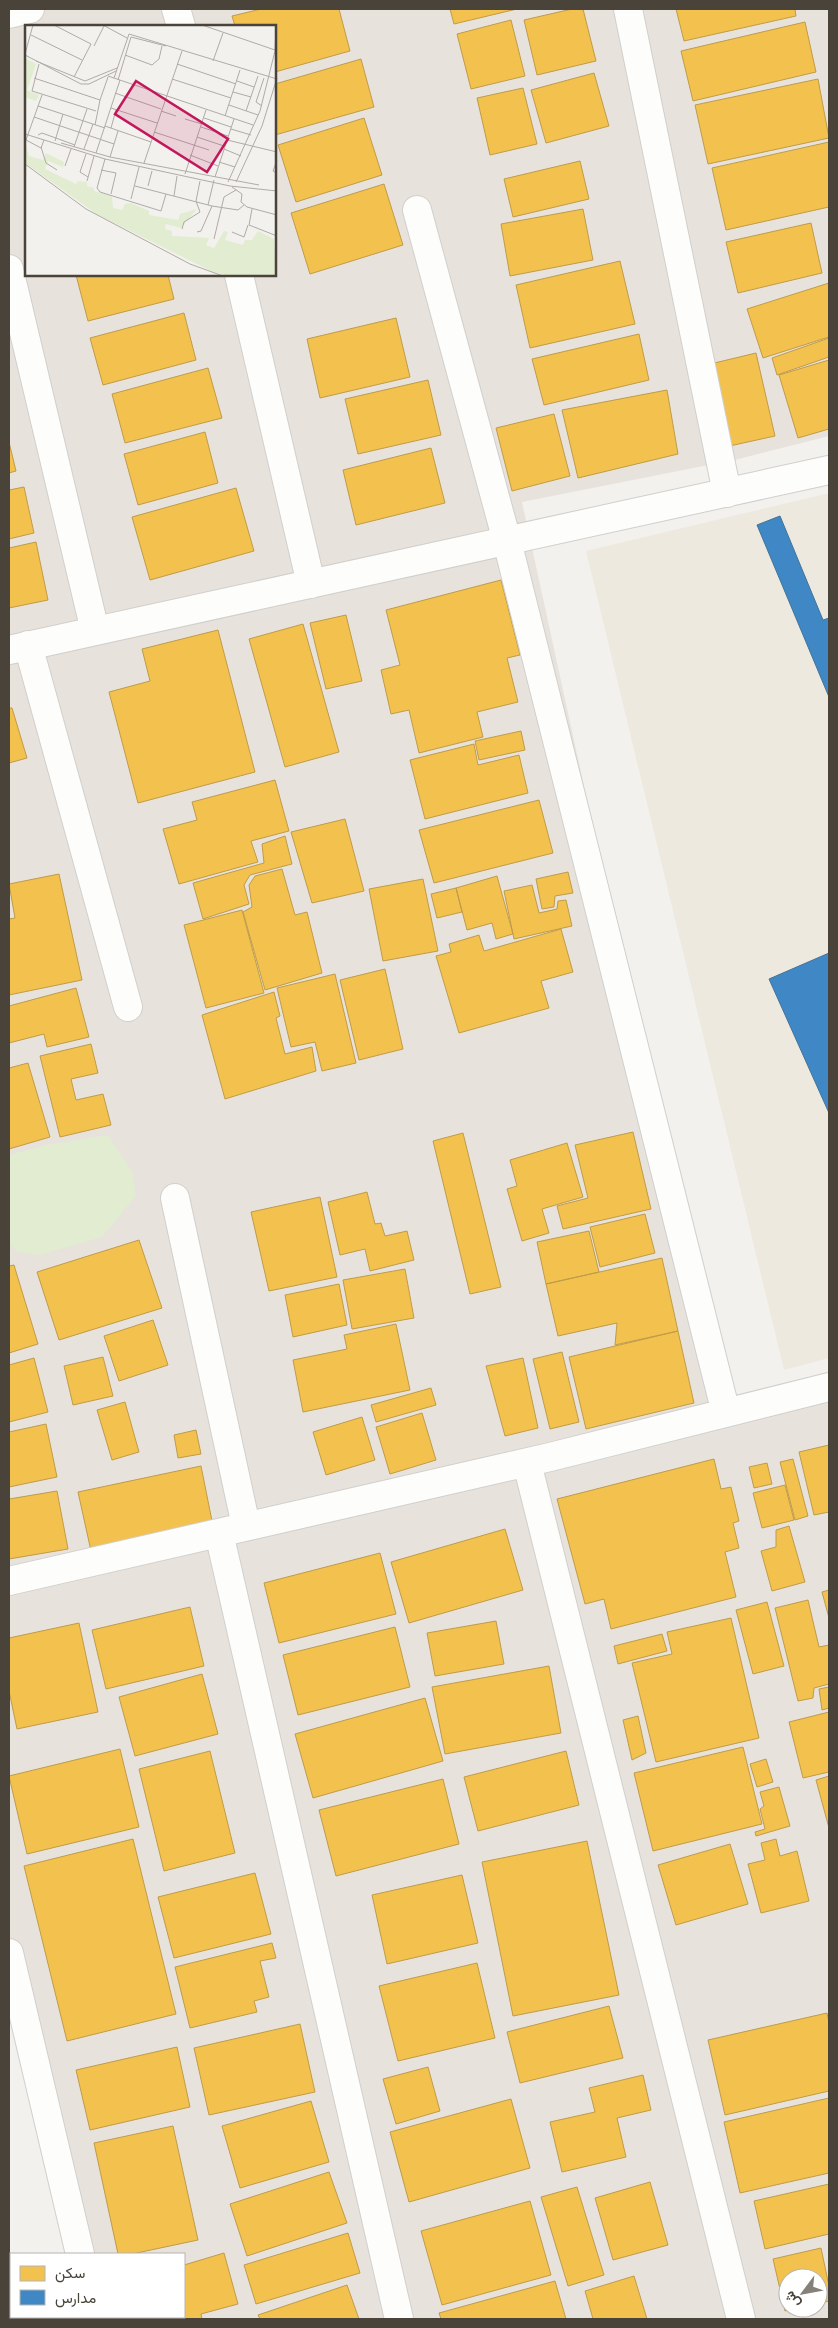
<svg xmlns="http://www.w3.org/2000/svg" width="838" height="2328" font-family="Quicksand,Vazirmatn,sans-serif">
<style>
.residential{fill:#e7e3dc;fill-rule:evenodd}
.education{fill:#ede9de}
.green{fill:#e1ecd0}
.homes{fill:#f2c14e;stroke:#c09b48}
.schools{fill:#3f88c5;stroke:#42739b}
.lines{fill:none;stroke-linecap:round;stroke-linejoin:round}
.street-casing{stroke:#d1cfcc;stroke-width:30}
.street{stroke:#fdfdfc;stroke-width:28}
.inset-road{fill:none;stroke:#afaba6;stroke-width:1}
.view{fill:#c2185b;fill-opacity:0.15;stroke:#c2185b;stroke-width:2.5}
.inset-edge{fill:none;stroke:#4a433a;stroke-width:2.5}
</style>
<rect width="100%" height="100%" fill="#f3f1ee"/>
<path class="residential" d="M9 9H829V436L739 459 522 502 720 1409 9 1579ZM26 26H275V275H26Z
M829 1387V2319H93L92 2317H184V2254H78L9 1956V1583ZM788 2278H818V2308H788Z"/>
<path class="education" d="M829 493V1358L784 1370 586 551Z"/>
<path class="green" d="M108 1135 132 1172 136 1196 102 1237 39 1255 16 1251 9 1243V1155L47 1145Z"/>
<path class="homes" d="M261 9H339L350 51 275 72V26H235L232 16Z
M450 9H517L454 24Z
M572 9H583L596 61 537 75 524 20Z
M676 9H795L796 16 684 41Z
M511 20 525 76 471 89 457 34Z
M805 22 816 72 693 101 681 51Z
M361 59 374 107 275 135V84Z
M594 73 609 126 546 143 531 90Z
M818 79 829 138 708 164 695 105Z
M523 88 537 144 490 155 477 98Z
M364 118 382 175 296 202 278 145Z
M829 142V207L726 230 712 168Z
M580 161 589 199 513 217 504 179Z
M384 184 403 245 310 274 291 213Z
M583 209 593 260 510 276 501 224Z
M811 223 822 273 738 293 726 242Z
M620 261 635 324 530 348 516 285Z
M76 275H168L174 299 88 321Z
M829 283V337L763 358 747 309Z
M184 313 196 360 103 385 90 338Z
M396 318 410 377 320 398 307 339Z
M639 334 649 380 544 405 532 359Z
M829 338V357L777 375 772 358Z
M756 353 775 436 725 447 706 365Z
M829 360V429L798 438 779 375Z
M208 368 222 418 125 443 112 394Z
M428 380 441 435 358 454 345 399Z
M667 390 678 454 578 478 562 410Z
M554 414 570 476 512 491 496 428Z
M205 432 218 483 138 505 124 454Z
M9 442 16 471 9 473Z
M431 448 445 503 356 525 343 470Z
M24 487 34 533 9 539V490Z
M236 488 254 551 150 580 132 517Z
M36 542 48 600 9 608V548Z
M501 580 520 655 507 658 518 702 477 712 483 737 419 753 409 710 391 714 381 670 400 665 386 610Z
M346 615 362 681 326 689 310 623Z
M303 624 339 752 285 767 249 639Z
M218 630 255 772 138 803 109 692 150 681 142 649Z
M9 708H12L27 758 9 763Z
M521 731 525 750 479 760 475 741Z
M474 744 478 765 519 755 528 793 425 819 410 760Z
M275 780 289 831 251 841 258 862 179 884 163 829 197 820 192 802Z
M539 800 553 853 434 883 419 830Z
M345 819 364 891 312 903 291 832Z
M285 836 292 864 250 875 244 885 249 904 203 919 193 883 264 863 262 844Z
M282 869 295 915 307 912 322 973 265 990 243 912 252 907 249 885 255 876Z
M568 872 573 893 555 896 554 907 542 909 536 879Z
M59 874 82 980 9 995V919L15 918 9 884Z
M497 876 513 934 496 939 492 923 467 930 456 888Z
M423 879 438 951 383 961 369 889Z
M532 885 539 913 557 909 558 901 566 900 572 926 514 939 504 891Z
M456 888 462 912 437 918 431 894Z
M242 910 264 993 206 1008 184 925Z
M561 929 573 972 541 981 549 1008 459 1033 436 956 451 952 449 944 479 935 484 951Z
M385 969 403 1049 359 1060 340 980Z
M335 974 356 1063 322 1071 315 1042 291 1047 277 988Z
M76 988 89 1037 47 1047 44 1034 9 1043V1006Z
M274 992 280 1016 276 1018 285 1054 312 1047 316 1071 225 1099 202 1015Z
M91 1044 98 1073 71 1079 76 1100 103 1094 111 1125 60 1137 40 1056Z
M28 1063 50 1137 9 1149V1068Z
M633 1132 651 1209 563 1229 557 1206 588 1198 575 1145Z
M463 1133 501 1287 470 1294 433 1141Z
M567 1143 583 1197 542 1209 549 1233 522 1241 507 1189 517 1186 510 1160Z
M367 1192 375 1224 381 1223 385 1236 407 1231 414 1260 370 1271 365 1249 340 1255 328 1202Z
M320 1197 337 1277 269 1291 251 1212Z
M645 1214 655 1253 600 1267 590 1227Z
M589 1231 599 1272 546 1284 537 1242Z
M139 1240 162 1308 59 1340 37 1272Z
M662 1258 678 1331 615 1345 617 1323 558 1336 546 1284Z
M14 1265 38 1344 9 1353V1266Z
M405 1269 414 1318 352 1329 343 1280Z
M339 1284 347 1325 293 1337 285 1295Z
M153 1320 168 1365 119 1381 104 1336Z
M396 1324 410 1390 303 1412 293 1360 347 1349 344 1335Z
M678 1331 694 1403 586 1429 569 1357Z
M562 1352 579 1422 550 1429 533 1359Z
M103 1357 113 1396 73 1405 64 1366Z
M34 1358 48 1412 9 1422V1365Z
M523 1358 538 1428 505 1436 486 1366Z
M431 1388 436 1405 376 1422 371 1405Z
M125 1402 139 1452 112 1460 97 1410Z
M422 1413 436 1460 390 1474 376 1427Z
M362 1417 375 1460 326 1475 313 1432Z
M46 1424 57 1477 9 1487V1432Z
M196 1430 201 1454 178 1458 174 1435Z
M829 1445V1512L814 1515 799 1452Z
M714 1459 721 1489 731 1487 739 1521 733 1523 739 1548 725 1552 736 1597 611 1629 604 1599 585 1604 557 1499Z
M793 1459 808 1516 795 1520 780 1462Z
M767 1463 772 1484 754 1488 749 1467Z
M201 1466 213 1526 91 1551 78 1492Z
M785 1485 794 1520 762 1528 753 1493Z
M57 1491 68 1549 9 1559V1499Z
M789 1526 805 1582 772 1591 761 1551 776 1547V1530Z
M505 1529 523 1590 409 1623 391 1562Z
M380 1553 396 1614 279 1643 264 1583Z
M829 1590V1618L822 1592Z
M808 1600 819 1647 829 1645V1684L814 1688 813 1698 798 1701 775 1608Z
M767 1602 784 1666 753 1674 736 1610Z
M190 1607 204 1666 106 1689 92 1630Z
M731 1618 759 1738 656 1762 632 1663 672 1654 667 1632Z
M496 1621 504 1664 435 1676 427 1633Z
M79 1623 98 1712 17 1729 9 1691V1638Z
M395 1627 410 1687 298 1715 283 1655Z
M662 1634 667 1651 618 1664 614 1646Z
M549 1666 561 1733 445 1754 432 1687Z
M202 1674 218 1734 135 1756 119 1697Z
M829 1687V1708L822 1710 819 1689Z
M425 1698 443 1761 313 1798 295 1734Z
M829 1712V1772L803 1778 789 1722Z
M638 1716 646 1753 632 1760 623 1720Z
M743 1747 762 1824 653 1851 634 1773Z
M120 1749 139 1827 27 1854 9 1776Z
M210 1751 235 1853 164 1871 139 1769Z
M566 1751 579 1805 478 1831 464 1777Z
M766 1759 773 1782 757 1787 750 1764Z
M829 1776V1828L816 1780Z
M443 1779 459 1844 336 1876 319 1810Z
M779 1787 790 1826 756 1836 755 1832 765 1829 760 1809 764 1806 760 1792Z
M133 1839 176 2014 67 2041 24 1866Z
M776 1839 780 1856 797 1851 809 1901 761 1913 748 1864 765 1860 761 1843Z
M587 1841 619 1995 513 2016 482 1862Z
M730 1844 748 1904 676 1925 658 1865Z
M255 1873 271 1934 174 1958 158 1897Z
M462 1875 478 1943 387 1964 372 1895Z
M272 1943 276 1958 260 1961 269 1997 254 2001 257 2012 190 2028 175 1967Z
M477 1963 495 2038 398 2061 379 1986Z
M609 2006 623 2058 520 2083 507 2032Z
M827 2013 829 2023V2091L725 2115 708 2040Z
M300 2024 315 2092 209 2115 194 2048Z
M177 2047 190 2107 90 2130 76 2070Z
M428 2067 440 2111 396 2124 383 2079Z
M643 2075 651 2110 617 2118 626 2157 562 2172 550 2122 595 2112 589 2088Z
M829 2098V2173L740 2193 724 2122Z
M511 2099 530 2168 409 2202 390 2132Z
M311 2101 329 2162 240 2188 222 2126Z
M173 2126 198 2240 132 2254H118L94 2143Z
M329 2172 347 2223 247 2256 230 2204Z
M650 2182 668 2245 613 2260 595 2198Z
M829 2184V2234L765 2249 754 2201Z
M577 2187 604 2275 568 2286 541 2197Z
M530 2201 551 2275 442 2305 421 2231Z
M348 2233 360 2273 256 2304 244 2265Z
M821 2248 829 2286V2301L818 2304V2278H788V2308H799L785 2311 773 2259Z
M224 2253 238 2304 201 2314 202 2319H135L134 2317H184V2265Z
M634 2276 647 2319H593L585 2291Z
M555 2281 566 2319H441L439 2313Z
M347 2285 359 2319H260L258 2315Z"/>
<path class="schools" d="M780 516 823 620 829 618V697L757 525Z
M829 953V1113L769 979Z"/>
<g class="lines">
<defs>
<path id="street" d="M176 9 181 26
M628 9 727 493
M9 14 30 9
M417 210 507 541 726 1413
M9 269 95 631
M239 275 311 584
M28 645 128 1007
M9 650 829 470
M175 1198 246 1526
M527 1463 741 2319
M219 1533 399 2319
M9 1581 550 1457 829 1387
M9 1953 80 2254
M95 2317V2319"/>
</defs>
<use href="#street" class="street-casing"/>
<use href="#street" class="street"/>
</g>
<g transform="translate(25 25)">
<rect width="251" height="251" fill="#f3f1ee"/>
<path d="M0 33 11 39 2 65 14 70 11 76 0 72ZM0 116 4 131 18 135 21 128 39 137 38 142 23 136 20 144 51 159 53 156 62 157V161L69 163V166L87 171 88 183 97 185 100 179 106 178 124 186V190L153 195 155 189 172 184 156 203 141 199 140 204 147 206V211L184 213 181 220 189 223 199 206 203 207 200 215 218 220 220 215H227L233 206 249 214 251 251H204L188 247 73 190 0 138Z" fill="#e1ecd0"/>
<path class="inset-road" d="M29 0 66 19 49 52M78 0 102 13M177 0 250 25M6 10 57 35M69 21 79 1M0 29 8 0M0 30 56 59H64L91 46M100 30 127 40 134 34 137 21M11 36 60 56 92 43M188 36 198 8M14 39 7 66 71 86M152 39 211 59M83 51 228 100M9 53 75 75 83 52M89 53 104 9 252 54M147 54 206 73M93 55 106 12 141 21M212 56 229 62M208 67 226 72M90 68 136 84M17 70 1 115 16 123 19 115M204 80 233 90M13 81 80 103M237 81 231 77 239 53M86 83 132 98M136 86 151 91M221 86 233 51M200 91 215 45M9 92 89 119M179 93 206 102M160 94 177 99M70 100 75 75M80 101 126 117M176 102 203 111M86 103 91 85M206 104 226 110M129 107 184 125M0 109 80 134 205 161 252 166M13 110 17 108 50 120M172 112 199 121M202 115 252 127M30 116 38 89M36 118 85 132 234 160M16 122 21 138 32 145M49 122 62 84M59 124 68 99M199 124 216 131M71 128 95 55M61 129 55 147 63 152M165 130 193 141M85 132 93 106M80 134 72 163 75 167 136 186 141 169M252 135 248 146 252 148M194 137 210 142M119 138 157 26M0 139 61 184 165 239 198 251M40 141 46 124M76 145 91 148 86 169M160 149 181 85M190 152 209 94M62 156 69 131M203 157 235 86 250 26 251 0M211 157 237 101 252 53M110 161 187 181 213 185 219 180M123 161 127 146M207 162 217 169 216 177 222 182 252 190M149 171 152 151M106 174 114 142M183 180 189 155M227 184 224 200 252 211M157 204 159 197 175 187 171 176 175 156M172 207 176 206 187 181M207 207 219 212 223 200M189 214 199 172 211 165"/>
<path class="view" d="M111 56 203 114 182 147 90 89Z"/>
<rect width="251" height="251" class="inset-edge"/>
</g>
<rect width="838" height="2328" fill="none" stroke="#4a433a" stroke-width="20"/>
<rect x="10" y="2253" width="175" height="65" fill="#ffffff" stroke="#b7b4b0"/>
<rect x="20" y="2266" width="25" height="15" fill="#f2c14e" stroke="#b7b4b0"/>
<text x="55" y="2278" font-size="15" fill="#4a433a">سكن</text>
<rect x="20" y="2290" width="25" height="15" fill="#3f88c5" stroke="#b7b4b0"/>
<text x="55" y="2303" font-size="15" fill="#4a433a">مدارس</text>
<g transform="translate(803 2293) rotate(238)"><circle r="24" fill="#ffffff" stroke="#b7b4b0"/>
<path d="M0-4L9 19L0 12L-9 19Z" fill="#858079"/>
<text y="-8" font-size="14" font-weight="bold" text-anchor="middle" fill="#4a433a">ش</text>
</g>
</svg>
